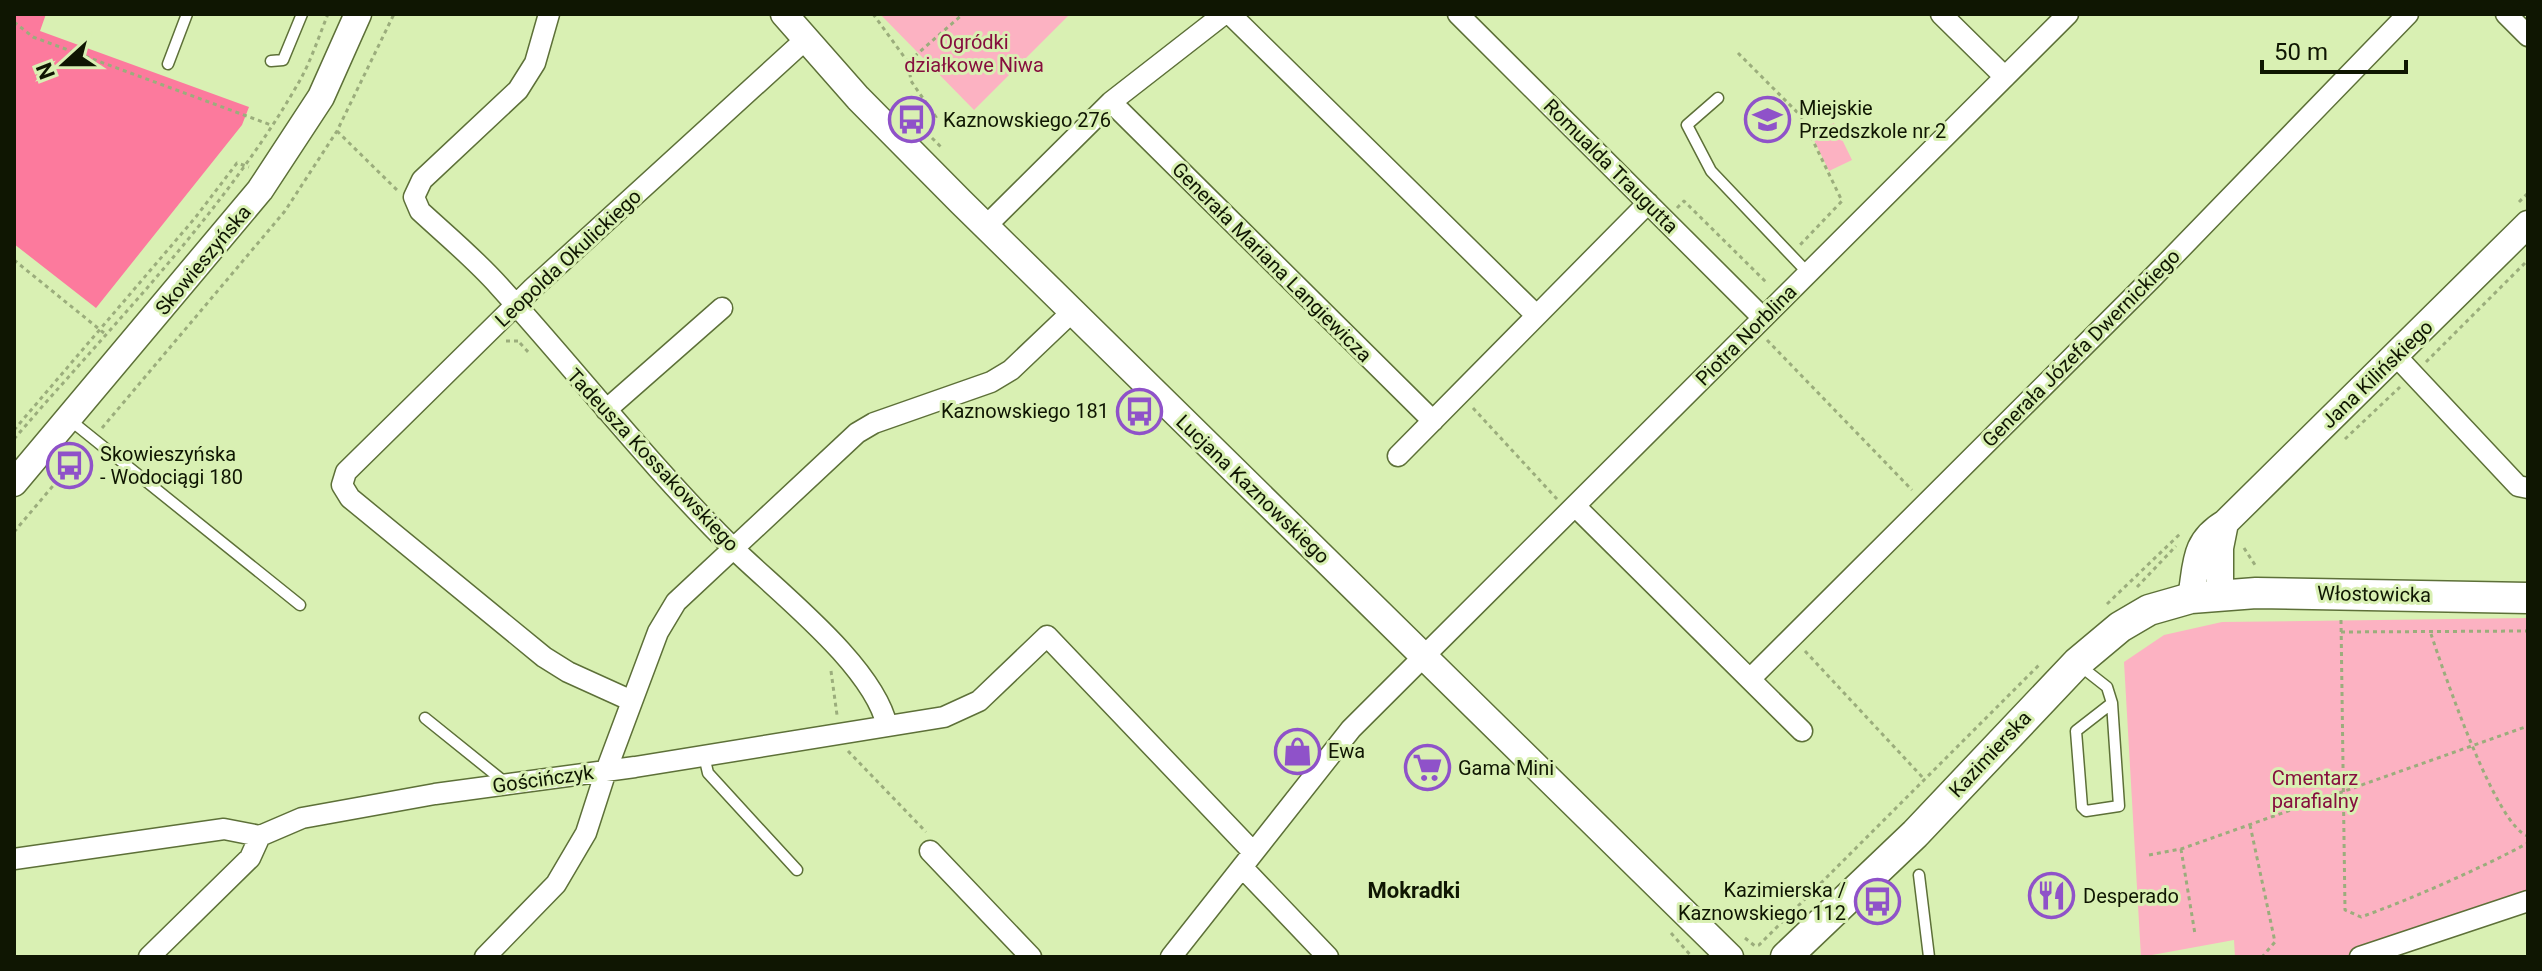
<svg xmlns="http://www.w3.org/2000/svg" width="2542" height="971" font-family="Roboto,sans-serif">
<style>
.green{fill:#fcb2c2}
.forest{fill:#fc7a9d}
.lines{fill:none;stroke-linecap:round;stroke-linejoin:round}
.service-casing{stroke:#5d7038;stroke-width:13}
.minor-casing{stroke:#5d7038;stroke-width:23}
.tertiary-casing{stroke:#5d7038;stroke-width:29}
.secondary-casing{stroke:#5d7038;stroke-width:33}
.path{stroke:#9bad7c;stroke-width:3;stroke-dasharray:4 4;stroke-linecap:butt}
.service{stroke:#fff;stroke-width:10}
.minor{stroke:#fff;stroke-width:20}
.tertiary{stroke:#fff;stroke-width:26}
.secondary{stroke:#fff;stroke-width:30}
.labels{text-anchor:middle;dominant-baseline:central;stroke-width:6;stroke-linejoin:round;paint-order:stroke}
.park-label{font-size:20px;fill:#860e3e;stroke:#d9f0b3}
.poi-label{font-size:20px;fill:#0f1602;stroke:#d9f0b3;text-anchor:start}
.street-label{font-size:20px;fill:#0f1602;stroke:#d9f0b3}
.neighbourhood-label{font-size:22px;font-weight:bold;fill:#0f1602;stroke:#d9f0b3}
</style>
<rect width="100%" height="100%" fill="#d9f0b3"/>
<path class="green" d="M880 14H1070L974 110Z
M1834 123 1852 160 1829 171 1811 134Z
M2528 618V898L2344 957H2235L2234 940 2141 957 2124 662 2164 635 2222 622Z"/>
<path class="forest" d="M14 14H46L40 31 249 107 242 125 96 308 14 244Z"/>
<g class="lines">
<defs>
<path id="service" d="M271 61 283 60 302 14
M168 64 187 14
M1718 98 1687 125 1711 171 1808 273
M70 420 300 605
M2079 665 2107 687 2112 703 2119 806 2086 811 2082 807 2076 731 2112 703
M425 718 507 784
M704 756 708 773 797 870
M1919 875 1929 957"/>
<path id="minor" d="M549 14 535 63 518 90 422 180 414 197 420 211C446 235 475 259 499 286 578 373 650 466 734 549 778 592 874 666 887 726
M1230 14 1536 315
M1458 14 1763 318
M1941 14 2005 77
M2506 14 2528 36
M1111 102 1433 421
M986 226 1111 102 1224 14
M2396 356 2518 486 2528 488
M606 410 722 308
M1398 456 1648 203
M1575 506 1802 731
M1751 678 2153 277 2408 14
M632 701 568 672 544 657 350 498 342 485 346 472 533 288 806 39
M930 851 1031 957
M14 859 224 829 260 836 302 818 435 794 635 767 944 717 979 701 1047 636 1253 852
M1242 867 1328 957
M149 957 250 858 260 836
M485 957 556 884 586 833 606 771 658 632 676 602 857 433 874 423 991 382 1011 370 1073 311
M1171 957 1351 729 2068 14
M2360 957 2528 901"/>
<path id="tertiary" d="M784 14 858 98 961 202 1730 957
M14 483 260 190 321 97 358 14
M2220 595V548L2225 523
M2191 598C2197 564 2193 542 2225 523L2528 224"/>
<path id="secondary" d="M1786 957 1915 834 2077 663 2120 627 2149 610 2191 598 2256 593 2528 598"/>
</defs>
<use href="#service" class="service-casing"/>
<use href="#minor" class="minor-casing"/>
<use href="#tertiary" class="tertiary-casing"/>
<use href="#secondary" class="secondary-casing"/>
<path class="path" d="M873 14 908 62
M14 22 33 37 271 125
M1738 53 1801 116 1842 201 1800 245
M915 121 941 147
M926 130 936 117 911 81 908 62 963 14
M337 131 397 190
M2519 202 2528 193
M1677 208 1684 201 1768 284
M14 260 104 333
M1767 340 1912 490
M506 341H521
M520 343 530 354
M2426 362 2528 260
M1473 408 1557 499
M102 428 285 211 337 131 394 14
M14 430 195 218 237 163 249 167
M14 439C112 325 224 213 299 82 311 61 319 36 328 14
M2345 439 2400 387
M14 532 84 449
M2244 548 2257 568
M2137 587 2176 546
M2107 604 2182 532
M2341 620 2345 910 2361 917C2414 898 2479 869 2528 843
M2341 632 2528 631
M2431 634C2443 670 2496 827 2528 836
M1805 651 1925 780
M831 671 837 715
M848 751 926 832
M2250 825 2275 942 2262 957
M2181 849 2195 934
M2149 855 2181 849 2528 726
M1781 923 2039 665
M1671 933 1692 957
M1745 938 1755 946 1759 945 1781 923"/>
<use href="#service" class="service"/>
<use href="#minor" class="minor"/>
<use href="#tertiary" class="tertiary"/>
<use href="#secondary" class="secondary"/>
</g>
<defs>
<symbol id="school-ring" viewBox="-11 -11 22 22"><circle r="9.5" fill="#d9f0b3" stroke="#8f52c9" stroke-width="1.5"/><path d="M0-5L7-2L0 1L-7-2ZM-4 1L0 2.5L4 1V4Q0 6-4 4Z" fill="#8f52c9"/></symbol>
<symbol id="bus-ring" viewBox="-11 -11 22 22"><circle r="9.5" fill="#d9f0b3" stroke="#8f52c9" stroke-width="1.5"/><path d="M-5-6H5V4H4V6H2V4H-2V6H-4V4H-5ZM-3.5-4V0h7V-4ZM-3.5 1.2v1.5H-2V1.2ZM2 1.2v1.5H3.5V1.2Z" fill="#8f52c9"/></symbol>
<symbol id="shop-ring" viewBox="-11 -11 22 22"><circle r="9.5" fill="#d9f0b3" stroke="#8f52c9" stroke-width="1.5"/><path d="M-5-2.5h2.3a2.7 3.5 0 0 1 5.4 0H5L5.5 6h-11ZM-1.5-2.5h3a1.5 2.3 0 0 0-3 0Z" fill="#8f52c9"/></symbol>
<symbol id="supermarket-ring" viewBox="-11 -11 22 22"><circle r="9.5" fill="#d9f0b3" stroke="#8f52c9" stroke-width="1.5"/><path d="M-6-5.5h2.5l.6 2H6L4.5 2H-2.5L-4.4-4H-6ZM-1.5 3.2a1.3 1.3 0 1 0 .1 0ZM3 3.2a1.3 1.3 0 1 0 .1 0Z" fill="#8f52c9"/></symbol>
<symbol id="restaurant-ring" viewBox="-11 -11 22 22"><circle r="9.5" fill="#d9f0b3" stroke="#8f52c9" stroke-width="1.5"/><path d="M-5-6h1v4h1v-4h1v4h1v-4h1v5L-1.5 .5V6h-2V.5L-5-1ZM5-6V6H3V1.5H1.5Q1.5-4 5-6Z" fill="#8f52c9"/></symbol>
</defs>
<g fill-rule="evenodd">
<use href="#school-ring" x="1742" y="94" width="51" height="51"/>
<use href="#bus-ring" x="886" y="94" width="51" height="51"/>
<use href="#bus-ring" x="1114" y="386" width="51" height="51"/>
<use href="#bus-ring" x="44" y="440" width="51" height="51"/>
<use href="#shop-ring" x="1272" y="726" width="51" height="51"/>
<use href="#supermarket-ring" x="1402" y="742" width="51" height="51"/>
<use href="#restaurant-ring" x="2026" y="870" width="51" height="51"/>
<use href="#bus-ring" x="1852" y="876" width="51" height="51"/>
</g>
<g class="labels">
<g class="park-label">
<text x="974" y="42">Ogródki<tspan x="974" dy="23">działkowe Niwa</tspan></text>
<text x="2315" y="778">Cmentarz<tspan x="2315" dy="23">parafialny</tspan></text>
</g>
<g class="poi-label">
<text x="1799" y="108">Miejskie<tspan x="1799" dy="23">Przedszkole nr 2</tspan></text>
<text x="943" y="120">Kaznowskiego 276</text>
<text x="1109" y="411" text-anchor="end">Kaznowskiego 181</text>
<text x="100" y="454">Skowieszyńska<tspan x="100" dy="23">- Wodociągi 180</tspan></text>
<text x="1328" y="751">Ewa</text>
<text x="1458" y="768">Gama Mini</text>
<text x="1846" y="890" text-anchor="end">Kazimierska /<tspan x="1846" dy="23">Kaznowskiego 112</tspan></text>
<text x="2083" y="896">Desperado</text>
</g>
<g class="street-label">
<text transform="translate(1611 166) rotate(45)">Romualda Traugutta</text>
<text transform="translate(568 258) rotate(-43)">Leopolda Okulickiego</text>
<text transform="translate(203 260) rotate(-50)">Skowieszyńska</text>
<text transform="translate(1272 262) rotate(45)">Generała Mariana Langiewicza</text>
<text transform="translate(1746 335) rotate(-45)">Piotra Norblina</text>
<text transform="translate(2081 348) rotate(-45)">Generała Józefa Dwernickiego</text>
<text transform="translate(2377 374) rotate(-44)">Jana Kilińskiego</text>
<text transform="translate(653 460) rotate(47)">Tadeusza Kossakowskiego</text>
<text transform="translate(1253 489) rotate(44)">Lucjana Kaznowskiego</text>
<text transform="translate(2374 594) rotate(1)">Włostowicka</text>
<text transform="translate(1990 754) rotate(-47)">Kazimierska</text>
<text transform="translate(543 779) rotate(-8)">Gościńczyk</text>
</g>
<g class="neighbourhood-label">
<text x="1414" y="890">Mokradki</text>
</g>
</g>
<rect width="2542" height="971" fill="none" stroke="#0f1602" stroke-width="32"/>
<g transform="translate(64 64) rotate(249)" stroke="#d9f0b3" stroke-width="6" paint-order="stroke">
<path d="M0-6L14 30L0 20L-14 30Z" fill="#0f1602"/>
<text y="-12" font-size="22" font-weight="bold" text-anchor="middle" fill="#0f1602">N</text>
</g>
<path d="M2262 60v12h144v-12" fill="none" stroke="#0f1602" stroke-width="4"/>
<text x="2274" y="60" font-size="24" fill="#0f1602" stroke="#d9f0b3" stroke-width="6" paint-order="stroke">50 m</text>
</svg>
